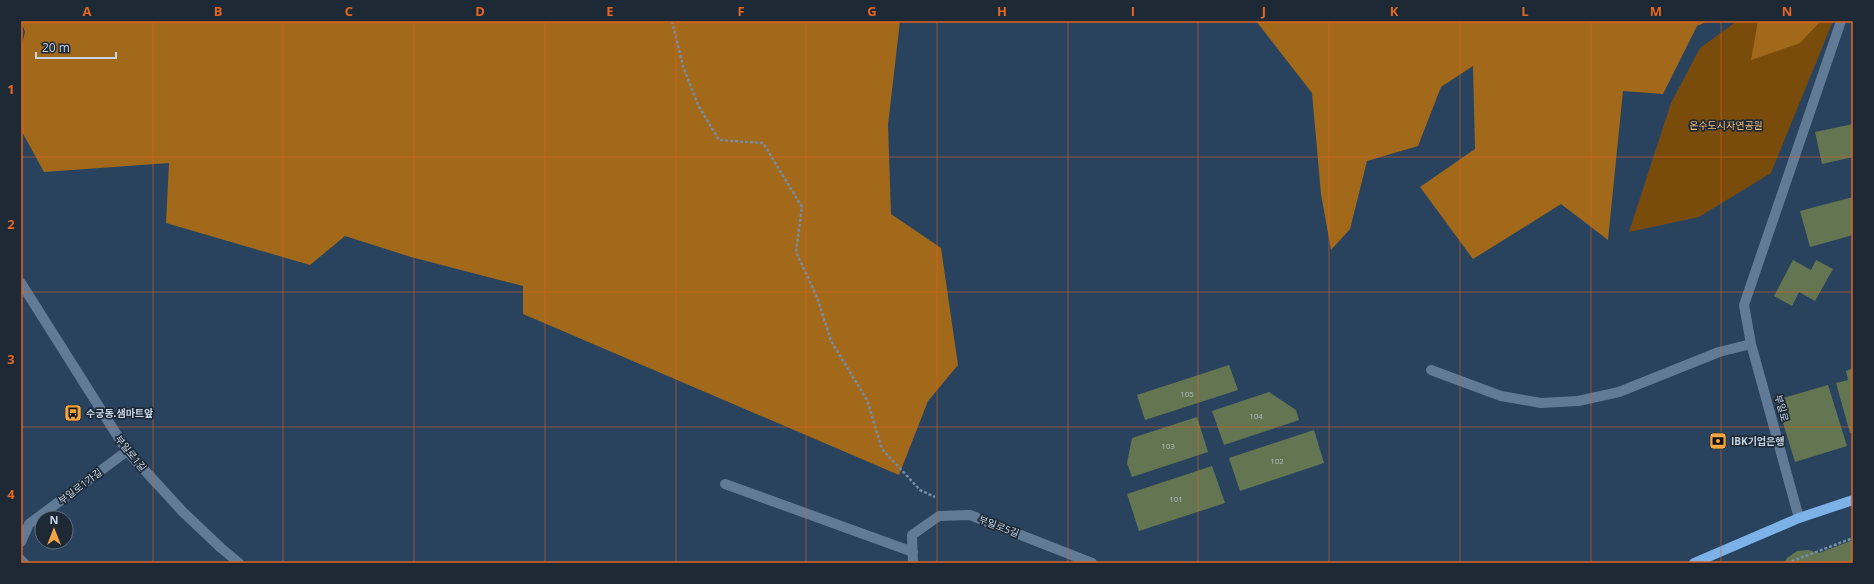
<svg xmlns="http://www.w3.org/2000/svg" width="1874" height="584" font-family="'Open Sans','Noto Sans KR',sans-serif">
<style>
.green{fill:#794c0c}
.forest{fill:#a2691a}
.building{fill:#647552}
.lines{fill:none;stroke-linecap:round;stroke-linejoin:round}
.path{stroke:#778ca1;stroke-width:2.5;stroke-dasharray:3 2;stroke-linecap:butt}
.minor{stroke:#617b96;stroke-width:10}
.major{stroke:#7cb2e8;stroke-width:10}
.grid{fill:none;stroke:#e56522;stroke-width:1;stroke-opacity:0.55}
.labels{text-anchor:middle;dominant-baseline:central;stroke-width:3.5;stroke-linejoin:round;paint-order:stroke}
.number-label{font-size:8px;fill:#aebdc0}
.park-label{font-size:10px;fill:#fbbc74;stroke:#1d2935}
.street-label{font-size:10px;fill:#c6d5e5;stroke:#1d2935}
.poi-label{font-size:10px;font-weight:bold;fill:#c6d5e5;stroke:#1d2935;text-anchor:start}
.neatline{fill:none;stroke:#e56522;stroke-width:1.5}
.grid-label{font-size:13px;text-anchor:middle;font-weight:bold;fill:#e56522}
</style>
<rect width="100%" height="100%" fill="#29435e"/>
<path class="green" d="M1737 21H1833L1771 173 1699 217 1629 232 1671 103 1700 48Z"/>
<path class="forest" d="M21 21H900L888 125 891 214 941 248 958 365 928 401 899 475 523 314V286L411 257 345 236 310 265 166 223 169 163 44 172 21 130V49L25 32Z
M1256 21H1708L1697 26 1663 94 1623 91 1608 240 1561 204 1473 259 1420 187 1475 149 1473 66 1441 87 1418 146 1367 161 1350 229 1331 250 1321 194 1312 93Z
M1758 21H1821L1800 43 1751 60Z"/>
<path class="building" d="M1853 124V157L1822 164 1815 132Z
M1853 197V235L1810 247 1800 211Z
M1793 260 1811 270 1816 260 1833 269 1815 301 1799 292 1792 306 1774 296Z
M1229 365 1238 390 1145 420 1137 395Z
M1853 368V432L1850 433 1836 383 1848 380 1846 371Z
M1828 385 1847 446 1795 462 1776 400Z
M1269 392 1296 410 1299 420 1224 445 1212 411Z
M1197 417 1208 452 1132 477 1127 463 1132 438Z
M1314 430 1324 463 1240 491 1229 458Z
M1212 466 1225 503 1139 531 1127 494Z
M1853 540V563H1784L1787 558 1797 551 1808 550 1819 553Z"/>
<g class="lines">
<path class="path" d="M672 21 683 66 698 105 719 140 763 143 802 207 796 252 817 297 831 341 867 400 882 449 920 490 935 497
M1787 563 1853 538"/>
<path class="minor" d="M21 283 127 451 182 511 221 548 239 563
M1431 370 1501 396 1541 403 1578 401 1619 392 1719 352 1751 344
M725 484 913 552
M1799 518 1751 344 1744 305 1841 21
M21 542 29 524 127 451
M21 560 24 563
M913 563 912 535 939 516 970 515 1092 563"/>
<path class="major" d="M1694 563 1799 518 1853 500"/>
</g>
<path class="grid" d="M153 21V563M283 21V563M414 21V563M545 21V563M676 21V563M806 21V563M937 21V563M1068 21V563M1198 21V563M1329 21V563M1460 21V563M1591 21V563M1721 21V563M21 157H1853M21 292H1853M21 427H1853"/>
<defs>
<symbol id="bus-square" viewBox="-11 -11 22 22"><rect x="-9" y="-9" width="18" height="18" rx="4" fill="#f2a541" stroke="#1d2935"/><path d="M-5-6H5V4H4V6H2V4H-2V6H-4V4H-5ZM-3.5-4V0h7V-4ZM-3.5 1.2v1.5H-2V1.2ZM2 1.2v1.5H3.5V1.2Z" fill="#111"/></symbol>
<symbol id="bank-square" viewBox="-11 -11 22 22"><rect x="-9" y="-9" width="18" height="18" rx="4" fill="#f2a541" stroke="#1d2935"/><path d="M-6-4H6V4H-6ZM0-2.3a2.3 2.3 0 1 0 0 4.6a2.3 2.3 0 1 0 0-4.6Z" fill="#111"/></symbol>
</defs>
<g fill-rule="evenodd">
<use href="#bus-square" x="63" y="403" width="20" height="20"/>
<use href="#bank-square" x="1708" y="431" width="20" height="20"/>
</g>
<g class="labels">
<g class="number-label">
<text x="1187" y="393">105</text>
<text x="1256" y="415">104</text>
<text x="1168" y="445">103</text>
<text x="1277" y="460">102</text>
<text x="1176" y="498">101</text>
</g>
<g class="park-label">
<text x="1726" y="125">온수도시자연공원</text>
</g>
<g class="street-label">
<text transform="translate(1782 408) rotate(75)">부일로</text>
<text transform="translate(131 453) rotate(51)">부일로1길</text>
<text transform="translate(80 486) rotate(-37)">부일로1가길</text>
<text transform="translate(999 526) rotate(21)">부일로5길</text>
</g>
<g class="poi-label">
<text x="86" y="413">수궁동.샘마트앞</text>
<text x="1731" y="441">IBK기업은행</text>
</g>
</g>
<rect width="1874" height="584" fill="none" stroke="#1d2935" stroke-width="44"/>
<g transform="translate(54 530)"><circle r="19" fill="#1d2935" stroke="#616e7b"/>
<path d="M0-3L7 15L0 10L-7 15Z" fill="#f2a541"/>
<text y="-6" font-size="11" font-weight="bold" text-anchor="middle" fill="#c6d5e5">N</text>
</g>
<path d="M36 52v6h80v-6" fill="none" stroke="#c6d5e5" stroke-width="2"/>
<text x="42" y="52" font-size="12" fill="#c6d5e5" stroke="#1d2935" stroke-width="3" paint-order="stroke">20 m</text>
<rect x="22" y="22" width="1830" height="540" class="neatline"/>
<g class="grid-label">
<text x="87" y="16">A</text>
<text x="218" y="16">B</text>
<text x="349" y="16">C</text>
<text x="480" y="16">D</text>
<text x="610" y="16">E</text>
<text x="741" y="16">F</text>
<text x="872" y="16">G</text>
<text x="1002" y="16">H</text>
<text x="1133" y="16">I</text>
<text x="1264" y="16">J</text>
<text x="1394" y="16">K</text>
<text x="1525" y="16">L</text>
<text x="1656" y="16">M</text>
<text x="1787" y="16">N</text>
<text x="11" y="94">1</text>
<text x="11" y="229">2</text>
<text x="11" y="364">3</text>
<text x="11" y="499">4</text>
</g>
</svg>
